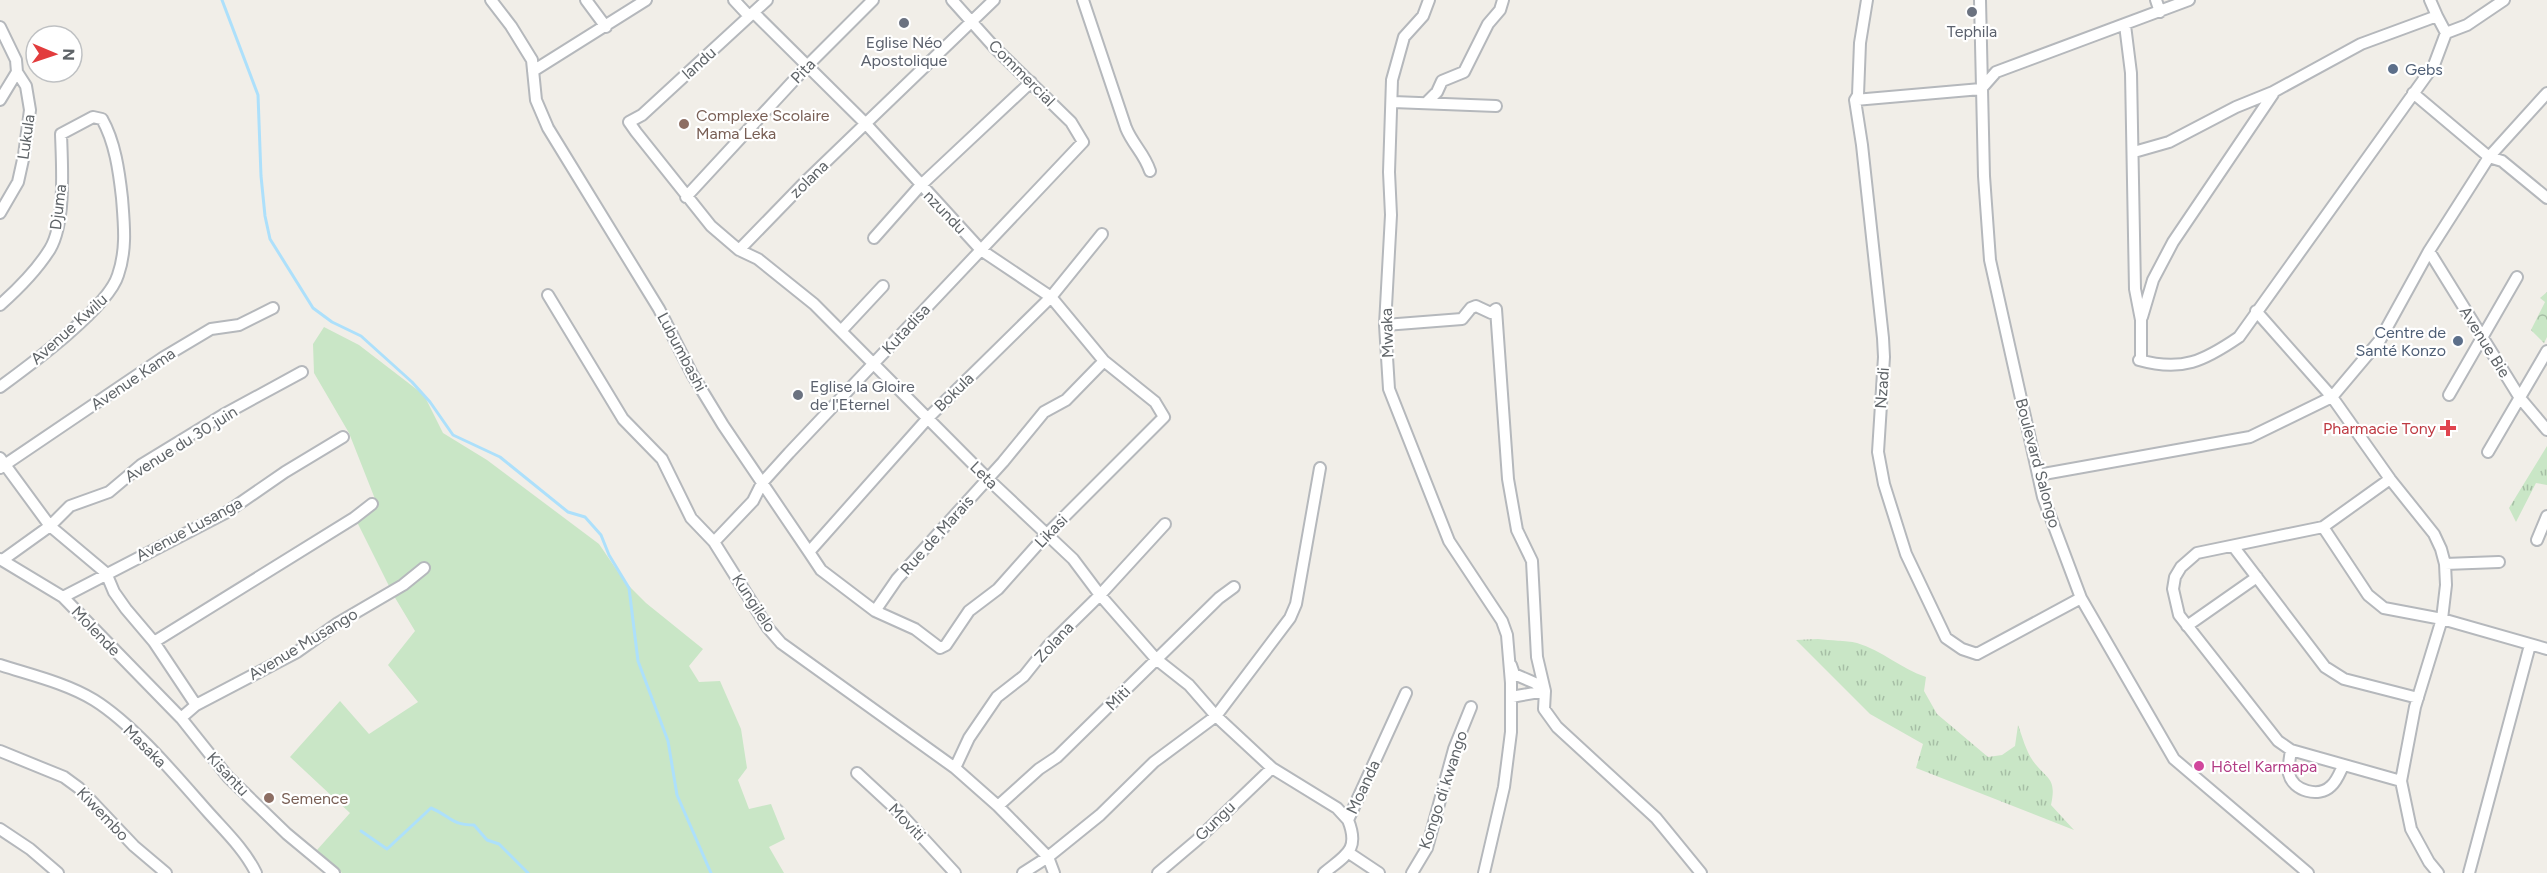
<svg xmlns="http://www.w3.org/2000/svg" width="2547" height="873" font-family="Figtree,sans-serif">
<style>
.grass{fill:url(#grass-tufts)}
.park{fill:url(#park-crowns)}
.garden{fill:#c9e6c6}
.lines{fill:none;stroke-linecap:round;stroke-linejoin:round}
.stream{stroke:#ade0fb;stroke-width:3}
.street-casing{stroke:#b5b8bc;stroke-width:14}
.street{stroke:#fff;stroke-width:10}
.worship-dot{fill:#6b7280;stroke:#fff;stroke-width:2}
.service-dot{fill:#5c6f8a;stroke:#fff;stroke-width:2}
.education-dot{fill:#8d6e63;stroke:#fff;stroke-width:2}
.health-dot{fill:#e0444e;stroke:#fff;stroke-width:2}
.hotel-dot{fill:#d1479c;stroke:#fff;stroke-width:2}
.labels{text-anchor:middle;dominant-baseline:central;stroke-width:4.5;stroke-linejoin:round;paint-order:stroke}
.worship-label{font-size:16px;fill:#5b616d;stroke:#fff}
.street-label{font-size:16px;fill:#5f6468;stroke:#fff}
.service-label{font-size:16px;fill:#4e5e75;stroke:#fff;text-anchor:start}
.education-label{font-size:16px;fill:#785e54;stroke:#fff;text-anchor:start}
.health-label{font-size:16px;fill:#be3a42;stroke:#fff;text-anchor:end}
.hotel-label{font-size:16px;fill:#b23c85;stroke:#fff;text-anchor:start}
</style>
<defs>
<pattern id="grass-tufts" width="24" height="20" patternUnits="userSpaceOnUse" patternTransform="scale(1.5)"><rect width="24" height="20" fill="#c9e6c6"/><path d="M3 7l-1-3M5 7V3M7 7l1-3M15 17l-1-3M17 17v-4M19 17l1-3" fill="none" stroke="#a6bea5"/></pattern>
<pattern id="park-crowns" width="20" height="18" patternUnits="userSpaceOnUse" patternTransform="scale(1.5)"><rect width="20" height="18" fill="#c9e6c6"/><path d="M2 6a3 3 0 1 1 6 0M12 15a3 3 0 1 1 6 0" fill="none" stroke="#a6bea5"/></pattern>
</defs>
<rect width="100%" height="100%" fill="#f1eee8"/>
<path class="grass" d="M2547 446V485L2536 483 2516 522 2509 508Z
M1818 639C1831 641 1845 640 1857 643 1882 650 1901 669 1926 677L1924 691 1937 714 1988 757 2002 755 2015 746 2018 725C2022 736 2026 751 2033 761 2047 780 2057 777 2051 805L2074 830 1916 768 1923 744 1870 714 1796 640Z"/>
<path class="park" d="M2547 292V337L2544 343 2531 330 2545 302 2540 298Z"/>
<path class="garden" d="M324 327 359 345 424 395 443 433 487 460 599 544 625 582 646 603 703 649 689 666 699 682 720 681 741 729 747 768 738 780 749 809 771 804 785 839 769 847 784 873H342L317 850 350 813 290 757 340 701 369 734 418 702 388 665 415 631 394 596 356 520 377 504 349 433 314 373 313 344Z"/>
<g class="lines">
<path class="stream" d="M222 0 258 95 261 176 265 216 270 239 313 308 332 322 361 336 412 382 430 402 453 435 500 457 568 512 585 517 601 535 609 555 629 588 638 661 668 741 677 795 711 873
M361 831 387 849 431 808C451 816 450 825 474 825L487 840 499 844 528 873"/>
<defs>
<path id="street" d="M491 0 511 26 532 60 536 100 548 128 659 309 692 374 723 425 809 552 821 570 875 611 915 629 940 648 946 645 969 611 998 589 1047 534 1164 417 1155 402 1104 361 1051 297 981 250 866 124 754 13 748 15 734 0
M586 0 606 27
M767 0 642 115 629 122 636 132 711 226 739 250 758 259 814 304 988 479 1073 559 1100 595 1156 659 1189 685 1216 716 1272 768 1337 808 1348 820
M1083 0 1126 128C1133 145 1144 153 1150 171
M1429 0 1423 16 1404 37 1392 80 1389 172 1391 215 1385 325 1389 389 1449 541 1502 621 1507 635 1511 683V732L1504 787 1484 873
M1980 0 1984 176 1990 260 2043 497 2081 598 2174 759 2308 873
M2156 0 2160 12
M2430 0 2437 16
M2125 25 2131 73 2135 289 2141 320V359L2139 360C2182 372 2204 361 2239 337L2434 65 2446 33
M0 27 16 60 17 72 26 86 30 110 24 155 18 182 0 213
M533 71 646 0
M2413 93 2489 157 2502 161 2547 198
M0 100 17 72
M1855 100 1858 95 1860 43 1867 0
M1393 102 1496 106
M1426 103 1437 92 1442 81 1464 72 1488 24 1500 10 1503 0
M2134 152 2169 142 2236 107 2273 92 2361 44 2437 16 2446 33 2467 25 2504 0
M686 197 808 65 873 0
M874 238 920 186 1031 82
M739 250 808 179 994 0
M2429 251 2520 398 2547 430
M548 295 623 419 662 459 691 518 714 542 768 628 781 643 955 768 998 806 1048 857 1054 873
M0 305C18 289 37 270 50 249 66 222 62 164 61 134L93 117 102 119C115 142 119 171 122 198 124 224 127 249 118 275 108 308 30 365 0 387
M2256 311 2332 397 2390 479 2434 534 2441 549 2445 564 2446 585 2442 619 2415 707 2401 781 2411 829 2429 862 2438 873
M2142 317 2153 280 2173 242 2273 94
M1385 325 1462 319 1471 308 1476 306 1491 313 1496 309 1508 479 1517 530 1532 561 1537 657 1545 691 1544 709 1557 727 1656 818 1701 873
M841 331 883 286
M2449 395 2517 277
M2488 452 2547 351
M0 458 50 526 106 573 114 592 126 609 154 642 196 705
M0 468 164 357 211 329 239 325 273 308
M2038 475 2250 437 2332 397 2380 340 2429 251 2489 157 2547 93
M2390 479 2323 527 2197 553 2181 567 2175 577 2173 589 2179 615 2278 741 2291 750 2401 781
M2323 527 2368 595 2384 608 2442 619 2547 649
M2537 540 2547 516
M714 542 753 501 762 483 789 453 1083 142 1071 122 995 48 952 0
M2233 546 2325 667 2344 679 2418 698
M809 552 928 418 1051 297 1102 234
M0 559 63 597 181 718 228 777 287 834 334 873
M4 559 50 526 70 506 109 492 141 465 223 415 302 372
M2445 564 2499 562
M63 597 227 512 285 472 343 437
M2081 598 1977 654 1962 649 1946 638 1906 554 1884 484 1878 452 1884 357 1883 338 1862 145 1855 100 1981 89 1996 72 2189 0
M875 611 897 579 1003 462 1044 412 1066 400 1104 361
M2187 626 2257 577
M154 642 354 518 372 504
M0 665C31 675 66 683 94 700 134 725 177 777 208 812 225 831 245 850 256 873
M1511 665 1514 674 1535 683 1545 691
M1511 697 1545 691
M181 718 196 705 297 652 338 623 403 585 424 568
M2291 750C2290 757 2288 767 2289 774 2293 791 2319 798 2331 786 2337 781 2340 772 2343 766
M0 751 64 777 79 788 134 846 166 873
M955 768 969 738 997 697 1024 676 1048 646 1100 595 1165 524
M857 773 898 811 955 873
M998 806 1039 769 1057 757 1219 598 1234 587
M0 829 30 849 58 873
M1349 853 1379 873
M1023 873 1048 857 1100 815 1154 762 1216 716 1290 618 1296 604 1320 468
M1158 873 1197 840 1272 768
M1324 873C1346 855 1360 850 1348 820L1406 693
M1412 873 1427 848 1454 749 1471 707
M2469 873 2530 645"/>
</defs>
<use href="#street" class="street-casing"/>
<use href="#street" class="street"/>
</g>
<g class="worship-dot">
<circle cx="1972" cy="12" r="6"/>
<circle cx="904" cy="23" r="6"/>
<circle cx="798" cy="395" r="6"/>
</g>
<g class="service-dot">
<circle cx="2393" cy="69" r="6"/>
<circle cx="2458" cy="341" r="6"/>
</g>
<g class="education-dot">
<circle cx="684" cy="124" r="6"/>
<circle cx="269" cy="798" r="6"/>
</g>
<path class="health-dot" d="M2445 419h6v6h6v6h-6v6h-6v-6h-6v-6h6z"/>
<circle class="hotel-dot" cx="2199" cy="766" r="6"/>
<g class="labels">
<g class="worship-label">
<text x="1972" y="31">Tephila</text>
<text x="904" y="42">Eglise Néo<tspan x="904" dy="18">Apostolique</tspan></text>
<text x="810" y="386" text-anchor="start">Eglise la Gloire<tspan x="810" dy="18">de l'Eternel</tspan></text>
</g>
<g class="street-label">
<text transform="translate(699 63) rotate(-42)">landu</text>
<text transform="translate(803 71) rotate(-46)">Pita</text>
<text transform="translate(1022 73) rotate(45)">Commercial</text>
<text transform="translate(26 137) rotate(-82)">Lukula</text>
<text transform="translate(809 179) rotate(-44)">zolana</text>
<text transform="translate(58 207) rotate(-83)">Djuma</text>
<text transform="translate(945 212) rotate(46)">nzundu</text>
<text transform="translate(69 329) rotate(-42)">Avenue Kwilu</text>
<text transform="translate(906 329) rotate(-47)">Kutadisa</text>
<text transform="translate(1387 333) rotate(-92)">Mwaka</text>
<text transform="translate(2485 342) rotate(58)">Avenue Bie</text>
<text transform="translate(682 352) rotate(62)">Lubumbashi</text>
<text transform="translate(133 379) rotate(-34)">Avenue Kama</text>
<text transform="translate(1882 388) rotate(-86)">Nzadi</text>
<text transform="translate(954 392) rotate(-44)">Bokula</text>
<text transform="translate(181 444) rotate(-32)">Avenue du 30 juin</text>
<text transform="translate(2038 463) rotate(75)">Boulevard Salongo</text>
<text transform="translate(984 475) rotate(44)">Leta</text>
<text transform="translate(189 529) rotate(-28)">Avenue Lusanga</text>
<text transform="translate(1051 531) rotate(-46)">Likasi</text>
<text transform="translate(937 535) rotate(-48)">Rue de Marais</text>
<text transform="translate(754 603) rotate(57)">Kungilelo</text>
<text transform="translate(96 631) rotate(46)">Molende</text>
<text transform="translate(1054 642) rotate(-47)">Zolana</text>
<text transform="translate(303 644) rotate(-31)">Avenue Musango</text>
<text transform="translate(1118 698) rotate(-45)">Miti</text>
<text transform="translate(145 746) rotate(45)">Masaka</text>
<text transform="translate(228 774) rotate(47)">Kisantu</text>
<text transform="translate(1363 787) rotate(-65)">Moanda</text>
<text transform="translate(1443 790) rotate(-72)">Kongo di kwango</text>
<text transform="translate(103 814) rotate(46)">Kiwembo</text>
<text transform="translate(1215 821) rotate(-44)">Gungu</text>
<text transform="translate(907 822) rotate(46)">Moviti</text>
</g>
<g class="service-label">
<text x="2405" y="69">Gebs</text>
<text x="2446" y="332" text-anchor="end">Centre de<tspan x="2446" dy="18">Santé Konzo</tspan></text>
</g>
<g class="education-label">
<text x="696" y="115">Complexe Scolaire<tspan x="696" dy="18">Mama Leka</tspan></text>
<text x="281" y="798">Semence</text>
</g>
<g class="health-label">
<text x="2436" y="428">Pharmacie Tony</text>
</g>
<g class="hotel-label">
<text x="2211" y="766">Hôtel Karmapa</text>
</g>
</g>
<g transform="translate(54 54) rotate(92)"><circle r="28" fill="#ffffff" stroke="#bfc1c3" stroke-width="1.5"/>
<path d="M0-4.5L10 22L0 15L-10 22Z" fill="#e23c3d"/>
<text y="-9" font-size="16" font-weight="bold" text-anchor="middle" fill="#5f6468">N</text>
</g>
</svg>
